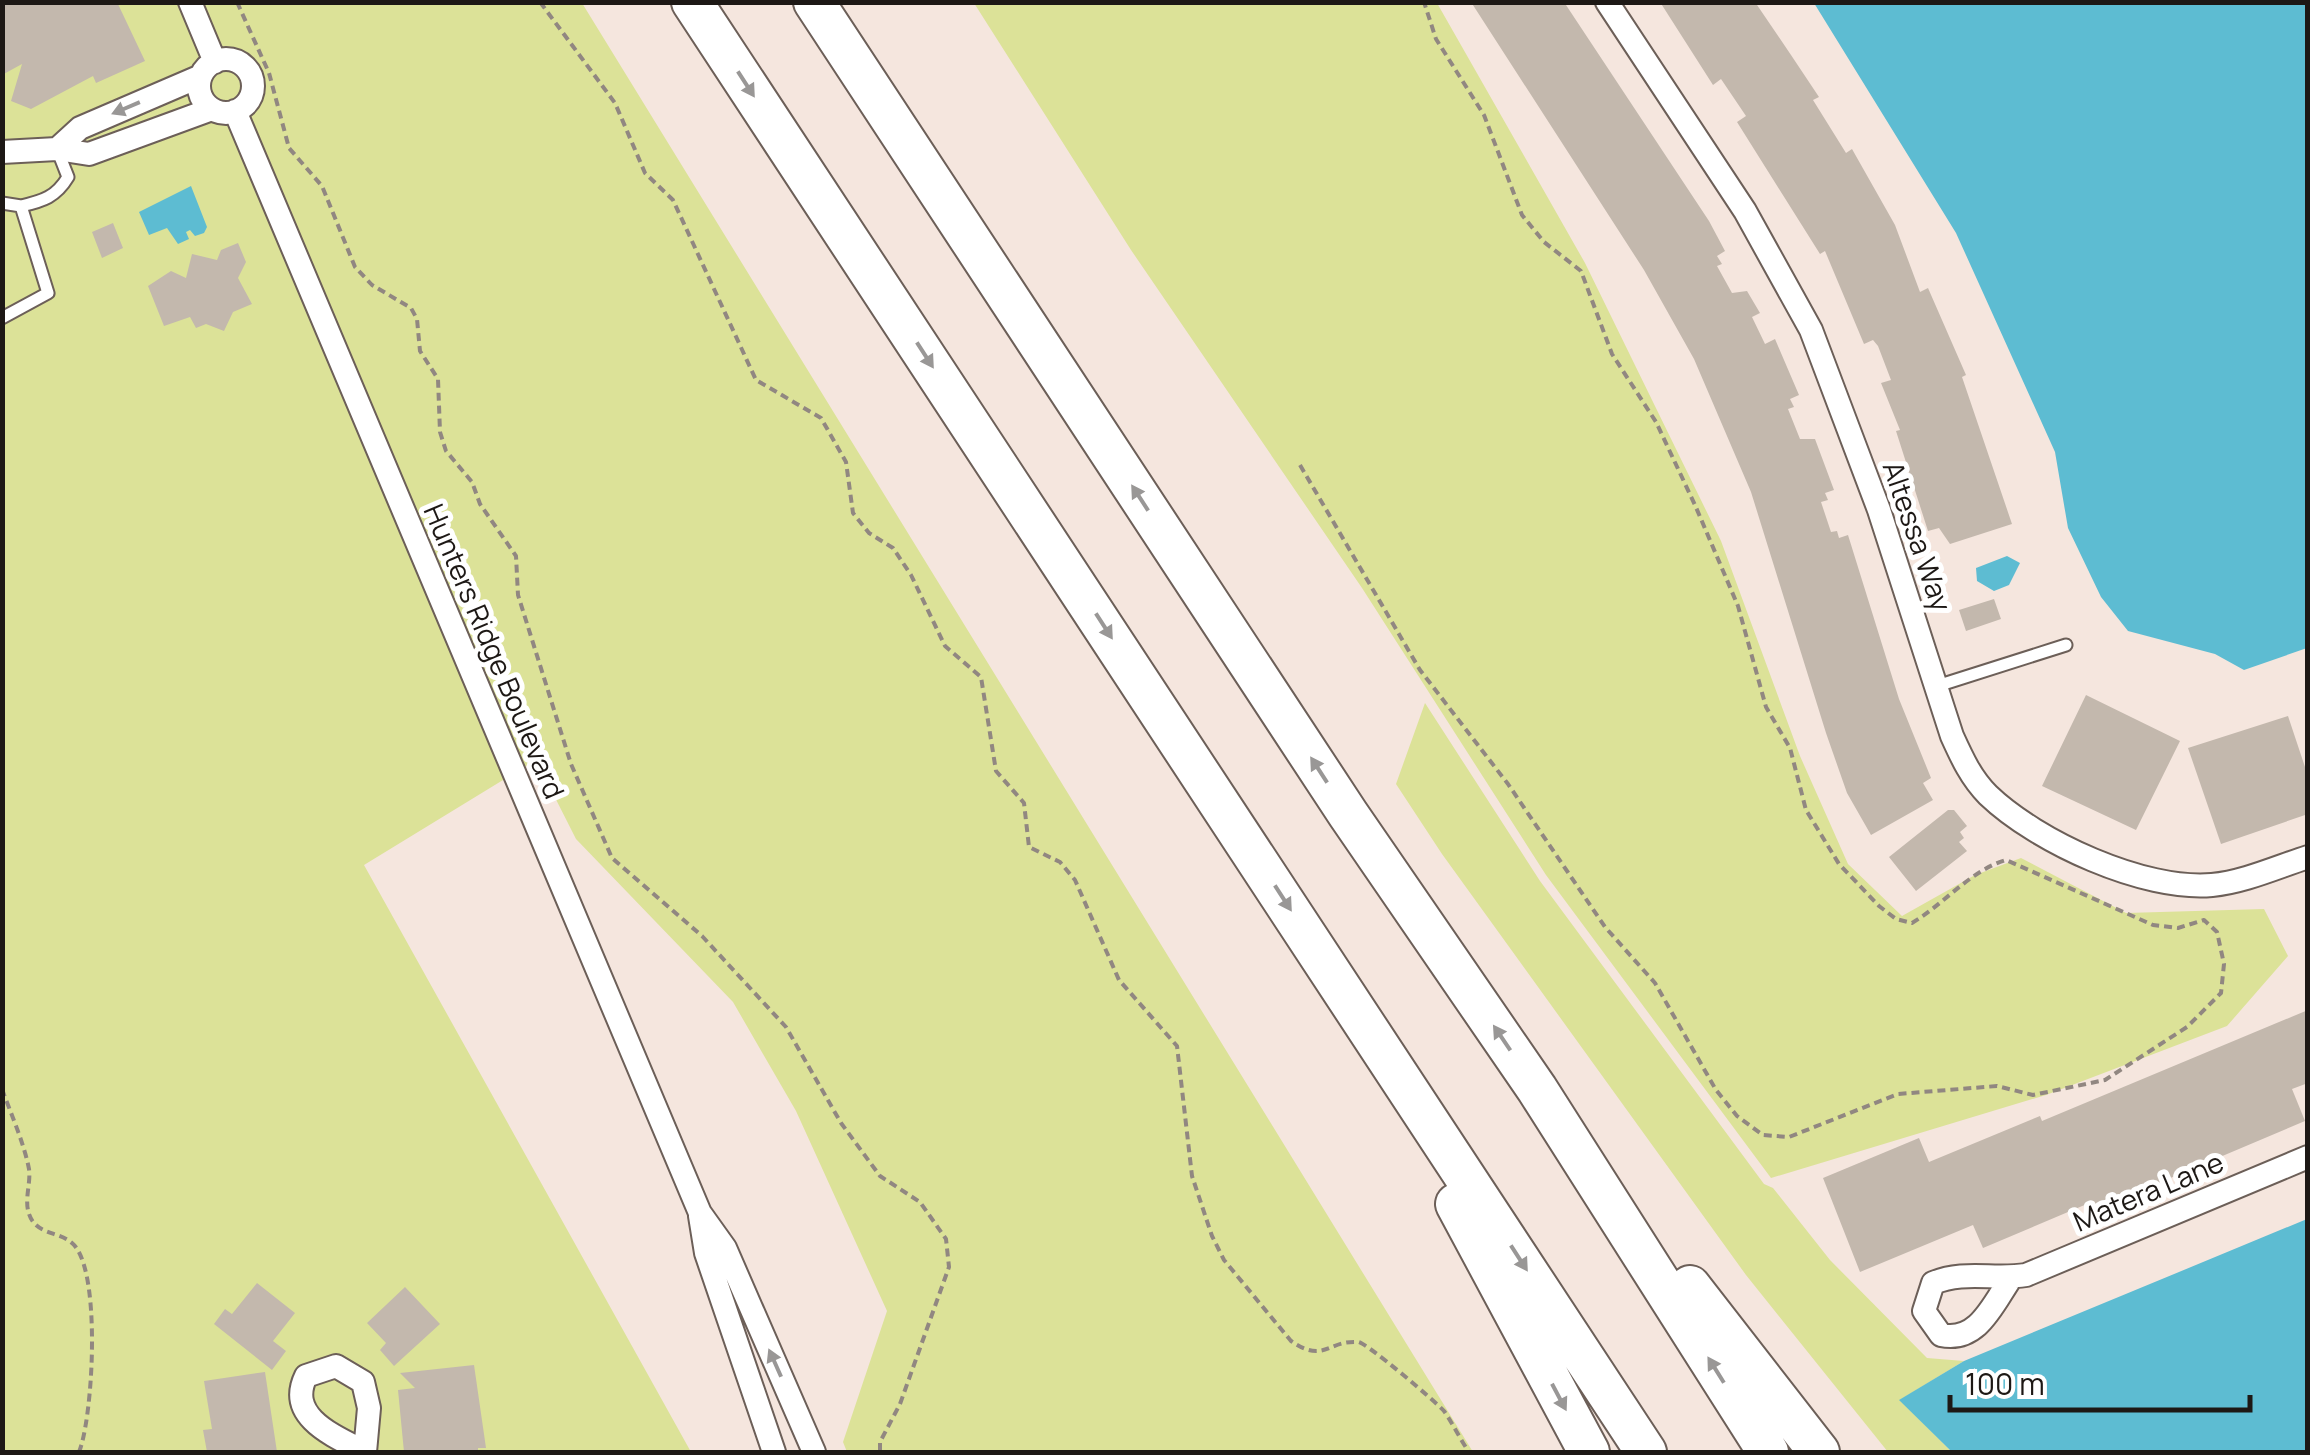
<svg xmlns="http://www.w3.org/2000/svg" width="2310" height="1455" font-family="Manrope,sans-serif">
<style>
.green{fill:#dce298}
.water{fill:#5dbcd2}
.building{fill:#c3b8ad}
.lines{fill:none;stroke-linecap:round;stroke-linejoin:round}
.lane-casing{stroke:#6c5f58;stroke-width:15}
.street-casing{stroke:#6c5f58;stroke-width:26}
.highway-casing{stroke:#6c5f58;stroke-width:44}
.path{stroke:#918781;stroke-width:4;stroke-dasharray:8 5;stroke-linecap:butt}
.lane{stroke:#fff;stroke-width:11}
.street{stroke:#fff;stroke-width:22}
.highway{stroke:#fff;stroke-width:40}
.oneway{fill:#999796}
.labels{text-anchor:middle;dominant-baseline:central;stroke-width:10;stroke-linejoin:round;paint-order:stroke}
.street-label{font-size:28px;fill:#1d1815;stroke:#fff}
</style>
<rect width="100%" height="100%" fill="#f5e6de"/>
<path class="green" d="M3 3H582L1473 1452H847L843 1442 887 1311 796 1111 733 1002 576 839 536 760 364 865 691 1452H3Z
M974 3H1437L1585 263 1721 541 1800 756 1848 864 1902 916 1975 875 2021 858 2126 913 2264 909 2288 956 2227 1026 2046 1095 1771 1178 1546 875 1362 588 1131 250Z
M1425 703 1540 881 1764 1184 1773 1188 1830 1260 1927 1358 1964 1361 1900 1400 1952 1452H1888L1746 1275 1442 854 1396 784Z"/>
<path class="water" d="M1814 3H2307V648L2244 670 2215 654 2128 631 2101 597 2068 528 2055 452 1956 233Z
M191 186 207 227 204 233 195 236 190 230 186 232 189 239 178 244 167 228 149 235 139 212Z
M2007 556 2020 563 2009 585 1994 591 1977 581 1976 568Z
M2307 1219V1452H1952L1899 1400 1964 1361Z"/>
<path class="building" d="M2 2H117L145 61 96 83 93 76 31 109 11 101 22 64 2 75Z
M1471 2H1564L1709 221 1725 251 1717 256 1722 264 1717 266 1732 293 1747 291 1760 313 1752 317 1765 344 1775 339 1799 395 1790 399 1794 407 1788 409 1800 439H1815L1834 490 1825 493 1828 500 1821 502 1831 532 1837 531 1839 538 1848 535 1899 699 1931 778 1923 783 1933 800 1871 835 1847 793 1826 733 1751 492 1694 359 1644 270Z
M1660 2H1755L1791 55 1819 97 1813 100 1846 153 1852 149 1895 225 1920 292 1928 288 1966 375 1962 377 2012 524 1950 544 1939 528 1928 531 1896 431 1900 430 1881 383 1891 380 1878 346 1873 340 1864 344 1825 251 1820 254 1737 122 1746 116 1721 79 1713 85Z
M113 223 123 248 102 258 92 232Z
M238 243 246 262 238 278 252 304 233 312 224 331 206 324 196 328 190 317 164 326 148 286 171 271 186 278 192 254 217 260 221 250Z
M1994 599 2001 619 1966 631 1959 610Z
M2086 695 2180 741 2136 830 2042 786Z
M2288 716 2308 776V814L2221 844 2188 748Z
M1948 810H1954L1967 826 1960 832 1964 838 1959 842 1967 851 1916 891 1889 857Z
M2308 1010V1083L2292 1089 2305 1121 2097 1209 2094 1201 1983 1248 1973 1225 1860 1272 1823 1178 1919 1138 1929 1162 2040 1116 2042 1121Z
M257 1283 295 1313 273 1341 286 1351 272 1370 214 1324 225 1309 232 1314Z
M405 1287 440 1324 394 1366 380 1350 386 1343 367 1323Z
M474 1365 486 1448H478V1452H404L398 1390 415 1388 400 1373Z
M265 1372 277 1452H207L203 1430 212 1429 204 1381Z"/>
<g class="lines">
<defs>
<path id="lane" d="M2 203 21 206
M2 318 48 293 21 206C43 201 56 197 68 177L57 149
M1937 686 2066 645"/>
<path id="street" d="M190 2 215 62
M1607 2 1745 211 1811 330 1879 510 1952 736C1962 758 1971 778 1988 795 2037 842 2144 891 2212 885 2244 882 2277 867 2308 857
M199 86a27 27 0 1 1 54 0a27 27 0 1 1-54 0Z
M235 111 700 1213 725 1248 814 1452
M57 149 80 128 201 76
M2 152 57 149 89 154 212 109
M700 1216 706 1253 774 1452
M2011 1278C1993 1304 1978 1343 1941 1335L1924 1311 1933 1283C1964 1270 1993 1280 2026 1275L2308 1157
M336 1366 363 1382 369 1408 365 1452C334 1436 286 1417 306 1376Z"/>
<path id="highway" d="M692 2 1646 1452
M814 2 1348 814 1537 1089 1768 1452
M1456 1204 1589 1452
M1690 1286 1819 1452"/>
</defs>
<use href="#lane" class="lane-casing"/>
<use href="#street" class="street-casing"/>
<use href="#highway" class="highway-casing"/>
<path class="path" d="M237 2 269 73 289 148 322 186 355 267 372 285 411 308 417 319 420 351 438 379 440 432 446 451 472 482 480 504 516 556 518 595 571 764 612 858 702 936 786 1027 841 1123 880 1176 920 1202 946 1239 949 1267 900 1404 880 1442V1452
M540 2 615 103 645 173 673 200 756 380 821 418 846 462 853 513 869 533 893 548 911 575 945 646 981 677 996 771 1024 803 1029 847 1060 862 1075 880 1119 980 1177 1046 1192 1176 1212 1236 1224 1260 1291 1341C1324 1364 1328 1340 1358 1342 1366 1342 1436 1402 1444 1411 1453 1424 1460 1439 1469 1452
M1300 465 1420 670 1508 784 1605 927 1655 983 1716 1090 1737 1116 1763 1135 1789 1137 1898 1094 1997 1086 2033 1095 2105 1080 2187 1027 2221 993 2224 964 2217 932 2204 920 2178 928 2153 925 2006 860C1971 870 1944 904 1912 923L1896 919 1879 906 1839 864 1806 810 1790 748 1766 707 1738 606 1695 505 1656 422 1612 354 1581 271 1544 242 1522 215 1484 115 1436 39 1424 2
M2 1089C11 1114 24 1143 29 1169 31 1184 24 1199 29 1214 36 1235 58 1231 72 1243 102 1268 93 1418 79 1452"/>
<use href="#lane" class="lane"/>
<use href="#street" class="street"/>
<use href="#highway" class="highway"/>
</g>
<defs><path id="oneway-solid" d="M-6-.8H1V-3.2L6.5 0L1 3.2V.8H-6Z" transform="scale(2.5)"/></defs>
<g class="oneway">
<use href="#oneway-solid" transform="translate(746 84) rotate(57)"/>
<use href="#oneway-solid" transform="translate(126 108) rotate(157)"/>
<use href="#oneway-solid" transform="translate(925 355) rotate(57)"/>
<use href="#oneway-solid" transform="translate(1140 498) rotate(-123)"/>
<use href="#oneway-solid" transform="translate(1104 626) rotate(57)"/>
<use href="#oneway-solid" transform="translate(1319 770) rotate(-123)"/>
<use href="#oneway-solid" transform="translate(1283 898) rotate(57)"/>
<use href="#oneway-solid" transform="translate(1502 1038) rotate(-124)"/>
<use href="#oneway-solid" transform="translate(1519 1258) rotate(57)"/>
<use href="#oneway-solid" transform="translate(775 1363) rotate(-114)"/>
<use href="#oneway-solid" transform="translate(1716 1370) rotate(-122)"/>
<use href="#oneway-solid" transform="translate(1559 1397) rotate(62)"/>
</g>
<g class="labels">
<g class="street-label">
<text transform="translate(1918 536) rotate(71)">Altessa Way</text>
<text transform="translate(495 651) rotate(67)">Hunters Ridge Boulevard</text>
<text transform="translate(2148 1191) rotate(-23)">Matera Lane</text>
</g>
</g>
<rect width="2310" height="1455" fill="none" stroke="#1d1815" stroke-width="10"/>
<path d="M1950 1395v15h300v-15" fill="none" stroke="#1d1815" stroke-width="5"/>
<text x="1965" y="1395" font-size="30" fill="#1d1815" stroke="#ffffff" stroke-width="8" paint-order="stroke">100 m</text>
</svg>
